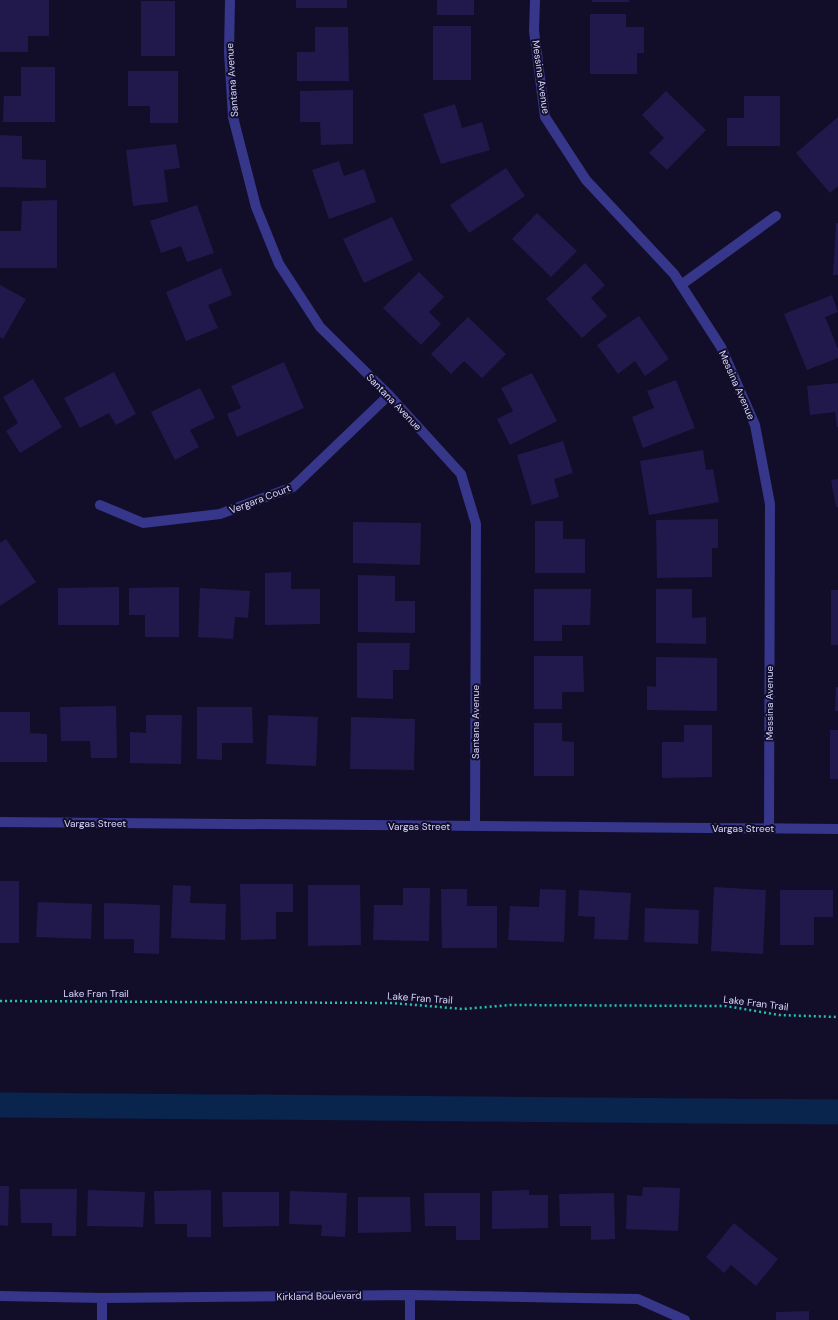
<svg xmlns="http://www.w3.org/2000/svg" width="838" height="1320" font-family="'DM Sans',sans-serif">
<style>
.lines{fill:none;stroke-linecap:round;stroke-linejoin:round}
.canal{stroke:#09244d;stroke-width:25}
.building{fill:#21194b}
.path{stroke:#27c2b4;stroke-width:2.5;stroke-dasharray:2 3;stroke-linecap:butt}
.street{stroke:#36368b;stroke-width:10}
.labels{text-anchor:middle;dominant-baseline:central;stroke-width:4;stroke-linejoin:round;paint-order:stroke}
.street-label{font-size:10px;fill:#d9d6ff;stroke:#120e29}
</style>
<rect width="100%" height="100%" fill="#120e29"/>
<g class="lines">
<path class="canal" d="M0 1105 838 1112"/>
</g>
<path class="building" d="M0 0H49V36H28V52H0Z
M296 0H347V8H296Z
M437 0H474V15H437Z
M592 0H629V2H592Z
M141 1H175V56H141Z
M590 14H626V27H644V53H637V74H590Z
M433 26H471V80H433Z
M315 27H348L349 81H297V52H315Z
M21 67H55V122H3L4 96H21Z
M128 71H178V123H150V106H128Z
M353 90V144L321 145 320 122H300V91Z
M666 91 706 130 667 170 649 153 664 138 642 115Z
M744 96H780V146H727V118H744Z
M455 104 462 128 482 122 490 150 441 164 423 114Z
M838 117V186L830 193 796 153Z
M0 135 22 136V159L46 160V188L0 187Z
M176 144 180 168 164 170 168 202 133 206 126 150Z
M339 161 344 176 364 169 376 202 329 219 312 170Z
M506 168 525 196 469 233 450 205Z
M57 200V268H0V231H21L22 201Z
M197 205 214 253 187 262 181 246 161 253 150 221Z
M537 213 577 251 551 277 512 239Z
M392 217 413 260 364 283 343 239Z
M836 223H838V275H833Z
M585 263 605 285 591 298 607 316 582 338 546 299Z
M221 268 232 295 208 305 218 328 186 341 166 292Z
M419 272 444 297 429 312 441 324 421 345 383 308Z
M0 285 26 299 3 339 0 337Z
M832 295 838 312 825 317 838 349V358L807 370 784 314Z
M639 316 669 359 645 376 635 361 618 374 597 345Z
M468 317 506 354 482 378 464 361 451 374 431 354Z
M284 362 304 408 237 437 227 414 241 408 231 386Z
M114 372 136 414 116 425 109 413 80 428 64 398Z
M532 373 557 421 510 445 497 419 513 411 501 388Z
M33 379 62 427 20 453 6 431 18 423 3 397Z
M676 380 695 428 643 448 632 417 654 408 647 391Z
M838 383V427H837L835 412 810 415 807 386Z
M200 388 215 418 190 430 199 447 175 460 151 412Z
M563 441 573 473 554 479 559 497 532 505 517 455Z
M703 450 706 470 713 469 719 502 649 515 640 461Z
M838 479V507H836L831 480Z
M718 519V548H712V577L657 578 656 520Z
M535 521H563V539H585V573H535Z
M353 522 421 523 420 565 353 563Z
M6 539 36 582 0 606V543Z
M291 572V589H320V624L265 625V573Z
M358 575 395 576V601H415V633L358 632Z
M119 587V625H58V588Z
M179 587V637H145V615H129V588Z
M200 588 250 591 248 618 235 617 233 639 198 637Z
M534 589H591L590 625H562V641H534Z
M656 589H692V618L706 617V644L656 643Z
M831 590H838V645H831Z
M357 643H410L409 670H393V699L357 698Z
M534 656H583L584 692H562V709H534Z
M656 657 717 658V711L647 710V686L656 687Z
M836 687H838V711H835Z
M116 706 117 758H91L90 741H61L60 707Z
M197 707H252L253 743H222V760L197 759Z
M0 712H30V733L47 734V762H0Z
M146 715H182L181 764 130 763V732L146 733Z
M268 715 318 717 316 766 266 764Z
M351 717 415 719 414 770 350 769Z
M534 723H562V741L574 742V776H534Z
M684 725H712V777L662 778V742H684Z
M830 730H838V779H830Z
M0 881H19V943H0Z
M240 884H293V912H276V939L241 940Z
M173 885 191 886 190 903 226 904 225 940 171 938Z
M308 885H360L361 945 308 946Z
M714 887 766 890 763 954 711 951Z
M403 888H430L429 941 373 940 374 905H403Z
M441 889H467V906H497V948H442Z
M540 889 566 890 564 942 508 940 510 906 539 907Z
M579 890 631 893 628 940 594 939 595 917 578 916Z
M780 890H833V917H814V945H780Z
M38 902 92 904 91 939 36 937Z
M104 903 160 905 159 954 134 953V939H104Z
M645 908 699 910 698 944 644 942Z
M0 1186H9L8 1226 0 1225Z
M643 1187 680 1188 678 1231 626 1229 627 1195 642 1196Z
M20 1189H77L76 1236H52V1223H21Z
M88 1190 145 1192 143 1227 87 1226Z
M211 1190V1237H187V1224H155L154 1191Z
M529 1190V1195H548V1228L492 1229V1191Z
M290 1191 347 1193 345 1237 321 1236 322 1225 289 1224Z
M222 1192H279V1226L223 1227Z
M424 1193H480V1240H456V1226H425Z
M614 1193 615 1239 591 1240V1226H560L559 1194Z
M358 1197H410L411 1232 358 1233Z
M734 1223 778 1259 756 1286 731 1265 724 1273 706 1257Z
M809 1311V1320H776V1312Z"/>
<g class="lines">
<path class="path" d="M0 1001 392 1003 463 1009 510 1005 726 1006 779 1015 838 1017"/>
<path class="street" d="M230 0 229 52 233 117 256 207 279 264 320 327 389 395 461 474 476 524 475 826
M535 0 534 31 545 117 586 180 674 274 721 347 755 425 770 504 769 829
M681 285 776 216
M100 505 143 523 220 514 293 487 389 395
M0 822 838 829
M0 1296 102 1298 410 1295 638 1299 685 1320
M102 1298V1320
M410 1320V1295"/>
</g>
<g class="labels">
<g class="street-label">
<text transform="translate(541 77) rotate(82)">Messina Avenue</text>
<text transform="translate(232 80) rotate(-94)">Santana Avenue</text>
<text transform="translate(737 385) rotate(66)">Messina Avenue</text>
<text transform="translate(394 402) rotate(46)">Santana Avenue</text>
<text transform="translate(260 499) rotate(-21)">Vergara Court</text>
<text transform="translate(769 703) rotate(-90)">Messina Avenue</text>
<text transform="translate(475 722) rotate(-90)">Santana Avenue</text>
<text x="95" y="823">Vargas Street</text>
<text x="419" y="826">Vargas Street</text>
<text x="743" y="828">Vargas Street</text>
<text x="96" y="993">Lake Fran Trail</text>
<text transform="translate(420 998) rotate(4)">Lake Fran Trail</text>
<text transform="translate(756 1003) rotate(7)">Lake Fran Trail</text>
<text transform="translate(319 1296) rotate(-1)">Kirkland Boulevard</text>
</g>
</g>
</svg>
